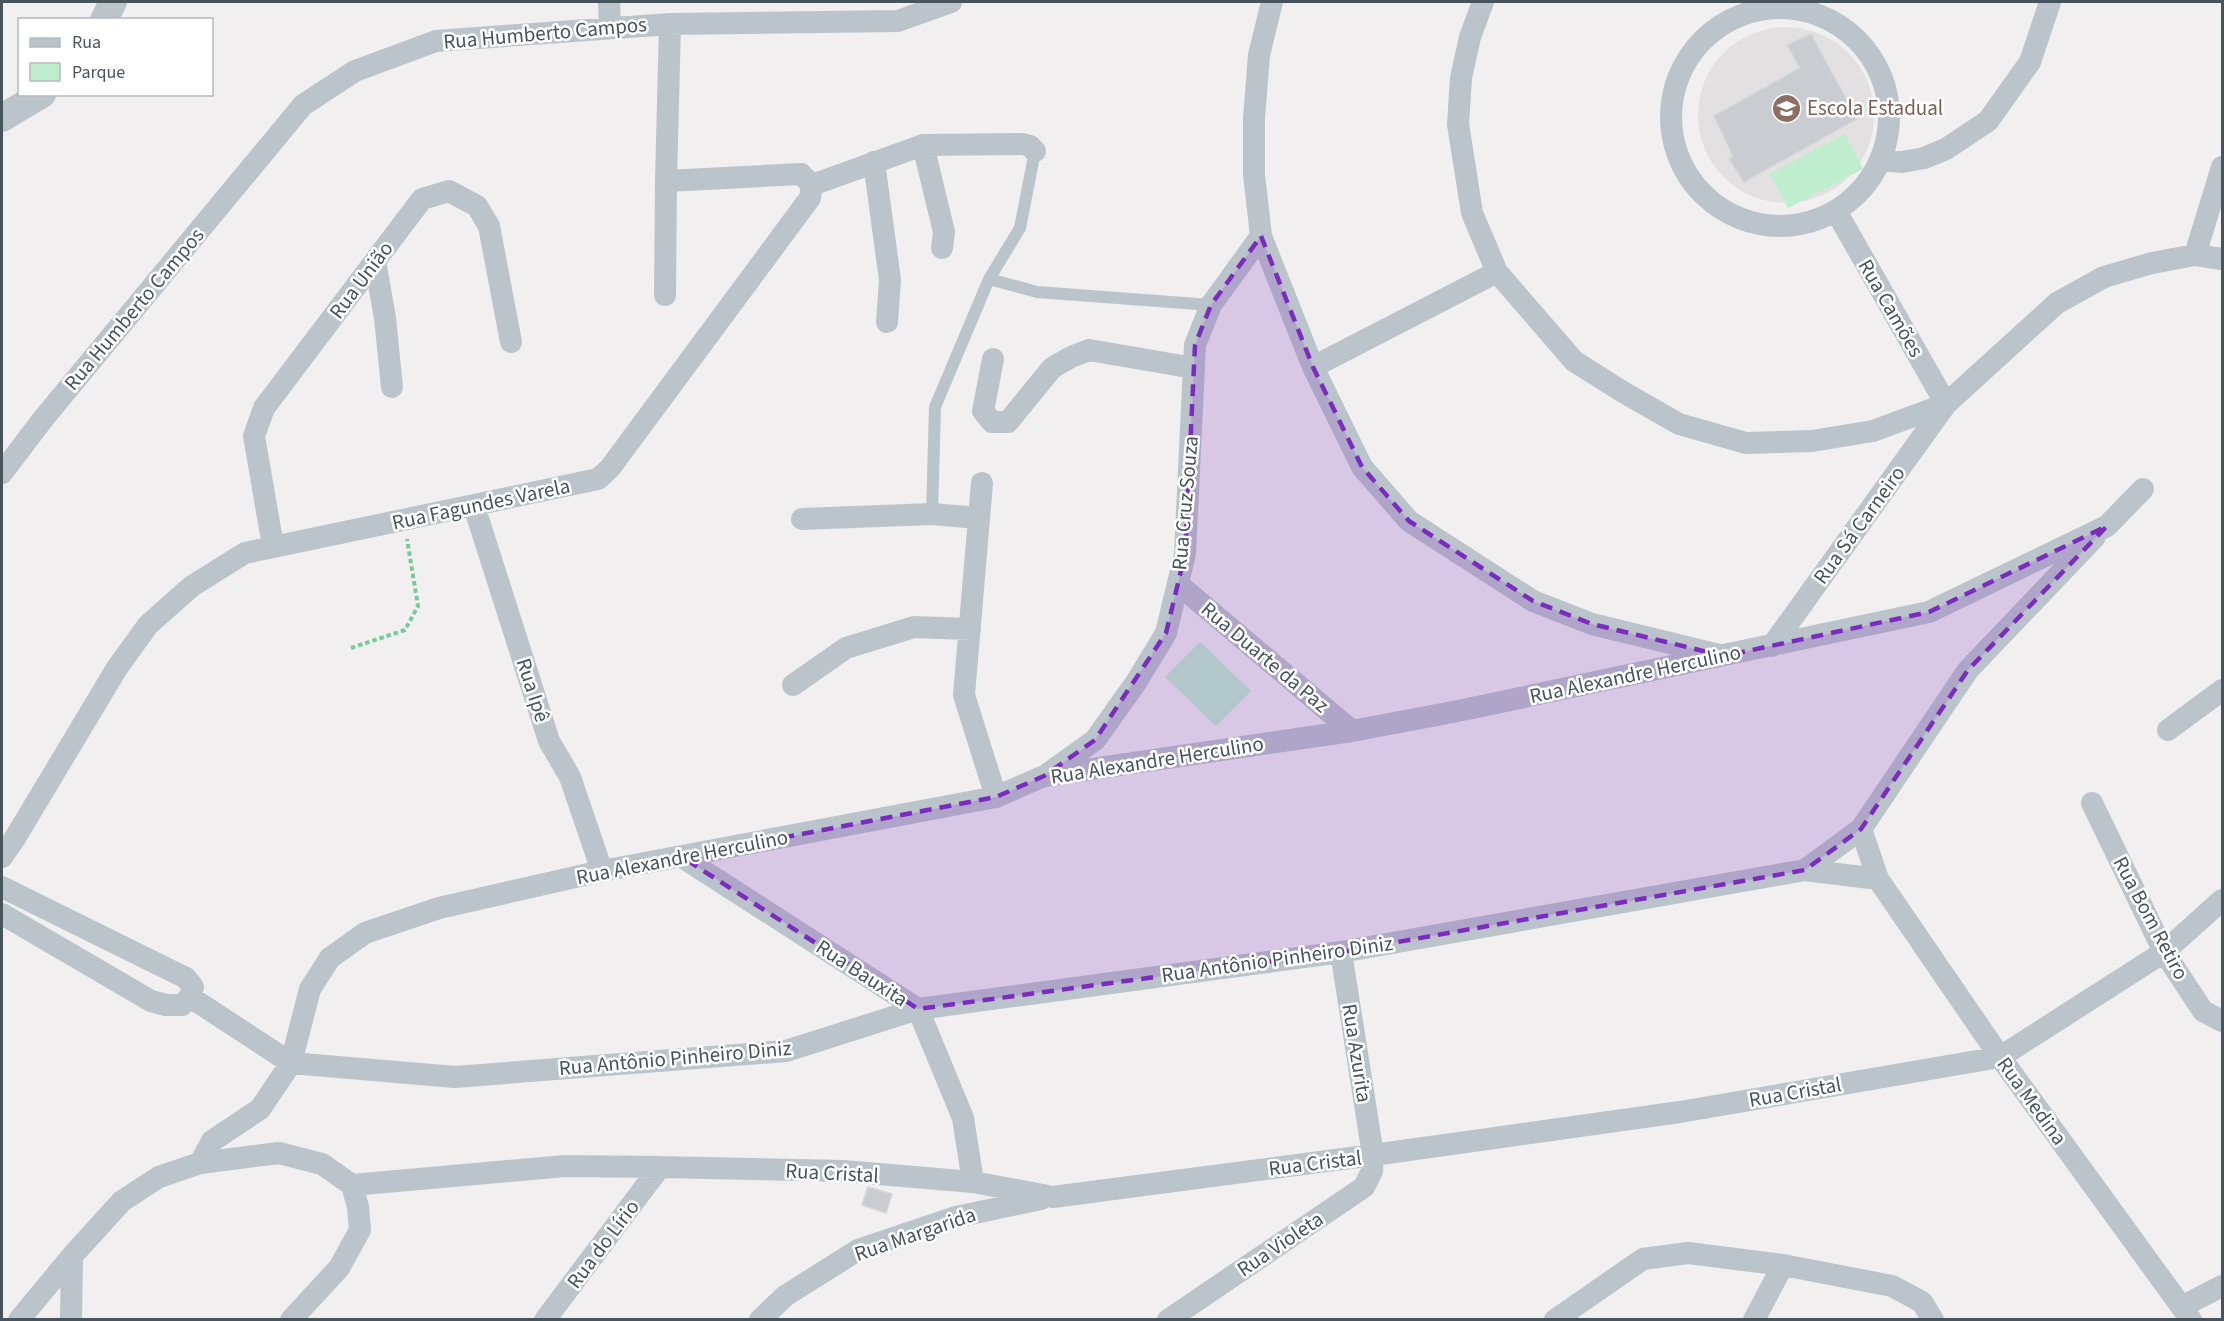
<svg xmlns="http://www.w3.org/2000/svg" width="2224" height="1321" font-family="'Source Sans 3',sans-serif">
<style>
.education{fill:#e2e0e1}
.green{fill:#beeecd}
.building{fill:#c9ccd1;stroke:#d3d6da;stroke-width:1.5}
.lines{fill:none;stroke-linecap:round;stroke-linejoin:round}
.path{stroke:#77cb9b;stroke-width:4;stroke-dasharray:4.5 3;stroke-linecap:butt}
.service{stroke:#bbc4cb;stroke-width:12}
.minor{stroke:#bbc4cb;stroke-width:22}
.tertiary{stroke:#bbc4cb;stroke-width:28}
.marked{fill:#7b2cbf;fill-opacity:0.2;stroke:#7b2cbf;stroke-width:4.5;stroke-dasharray:12 8;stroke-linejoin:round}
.labels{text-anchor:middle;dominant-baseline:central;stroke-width:5;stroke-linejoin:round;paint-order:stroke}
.street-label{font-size:21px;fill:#47545c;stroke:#fff}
.education-label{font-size:21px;fill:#785e54;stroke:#fff;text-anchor:start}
</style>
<rect width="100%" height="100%" fill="#f1efef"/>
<path class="education" d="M1698 115a88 88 0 1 1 176 0a88 88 0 1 1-176 0Z"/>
<path class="green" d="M1845 134 1863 169 1788 208 1770 174Z
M1200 642 1251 691 1216 726 1165 677Z"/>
<path class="building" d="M1811 34 1857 119 1744 182 1729 159 1733 156 1714 116 1800 68 1787 45Z
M868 1187 892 1194 886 1213 862 1205Z"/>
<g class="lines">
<path class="path" d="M351 648 405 630 418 606 407 539"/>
<path class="service" d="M1035 151 1020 228 989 279 1037 292 1211 305
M932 514 935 407 989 279"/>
<path class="minor" d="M609 2 610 28
M1272 2 1259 55 1254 118V175L1261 236 1313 367 1362 467 1409 521 1533 601 1592 624 1719 655
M1483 2 1470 37 1461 78 1458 124 1472 213 1497 272 1574 361 1623 392 1679 424 1746 443 1812 441 1873 431 1946 404 2057 303 2104 277 2152 263 2195 255 2222 259
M1671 117a109 109 0 1 1 218 0a109 109 0 1 1-218 0Z
M923 145 944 232 942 248
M1882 160 1902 162 1924 158 1946 149 1988 121 2030 62 2050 2
M874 162 890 280 887 322
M812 185 923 145 1023 144 1030 146 1035 151
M1836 211 1946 404
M2195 255 2222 167
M375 261 385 318 392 387
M665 295 666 181
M993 359 983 411 992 422H1008L1052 368 1071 357 1089 350 1194 368
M1313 367 1497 272
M2 473 43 419 303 105 355 71 436 41 670 24 898 21 951 2
M982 483 964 695 996 797
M474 506 549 741 570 777 602 871
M802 519 932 514 978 518
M273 546 254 436 264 408 422 199 449 191 477 206 489 226 511 342
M1178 584 1352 731
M1772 646 1946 404
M793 685 846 648 914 627 970 629
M2168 730 2222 690
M1049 773 1095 740 1137 681 1166 633 1185 554 1195 345 1211 305 1261 236
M2092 803 2164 952 2203 1011 2222 1021
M1861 829 1878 879
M2 857 15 838 117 668 148 625 192 586 245 553 598 479 610 468 810 198 812 185 801 174 666 181 670 24
M682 857 918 1009 963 1118 973 1182
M1805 870 1878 879 2000 1057 2191 1320
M2 887 186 978 193 987 190 997 182 1005H166L151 1001 2 914
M190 997 291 1063 455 1077 786 1051 918 1009 1341 952 1805 870 1861 829 1968 670 2095 537
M200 1163 212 1141 260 1109 291 1063 310 989 330 958 365 933 439 908 602 871 996 797 1044 776 1352 731 1453 712 1929 612 2107 526 2143 489
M352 1185 565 1166 660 1167 843 1171 973 1182 1053 1197 1373 1155 1680 1112 2000 1057 2164 952 2222 900
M2183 1306 2222 1286
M19 1320 72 1256 122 1201 159 1177 200 1163 279 1153 322 1164 352 1185 358 1207 360 1230 339 1268 291 1320
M71 1320 72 1256
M545 1320 660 1167
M760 1320 785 1296 858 1250 956 1217 1041 1199
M1168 1320 1364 1187 1372 1171 1373 1155 1341 952
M1555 1320 1643 1259 1688 1253 1783 1265 1892 1286 1922 1302 1933 1320
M1754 1320 1783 1265"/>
<path class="tertiary" d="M104 20 113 2
M2 118 42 94"/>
</g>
<path class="marked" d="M1261 236 1313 367 1362 467 1409 521 1533 601 1592 624 1724 656 1929 612 2107 526 1968 670 1861 829 1805 870 1341 952 918 1009 682 857 996 797 1044 776 1095 740 1166 633 1185 554 1195 345 1211 305Z"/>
<defs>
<symbol id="school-disc" viewBox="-11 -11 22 22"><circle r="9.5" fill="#8d6e63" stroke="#fff"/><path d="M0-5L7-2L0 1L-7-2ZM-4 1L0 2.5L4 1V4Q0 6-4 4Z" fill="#fff"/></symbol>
</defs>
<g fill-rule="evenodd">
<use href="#school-disc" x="1770" y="92" width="33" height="33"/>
</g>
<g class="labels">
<g class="street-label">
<text transform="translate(545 33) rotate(-5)">Rua Humberto Campos</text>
<text transform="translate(361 280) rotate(-53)">Rua União</text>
<text transform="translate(1891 308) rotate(60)">Rua Camões</text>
<text transform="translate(134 309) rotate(-50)">Rua Humberto Campos</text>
<text transform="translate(1185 503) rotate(-85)">Rua Cruz Souza</text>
<text transform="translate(481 504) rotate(-12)">Rua Fagundes Varela</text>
<text transform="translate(1859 525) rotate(-54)">Rua Sá Carneiro</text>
<text transform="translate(1265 657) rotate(40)">Rua Duarte da Paz</text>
<text transform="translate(1635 674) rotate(-12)">Rua Alexandre Herculino</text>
<text transform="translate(533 690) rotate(72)">Rua Ipê</text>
<text transform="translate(1157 760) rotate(-9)">Rua Alexandre Herculino</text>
<text transform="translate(682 857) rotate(-11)">Rua Alexandre Herculino</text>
<text transform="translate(2151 918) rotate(62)">Rua Bom Retiro</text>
<text transform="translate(1277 959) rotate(-8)">Rua Antônio Pinheiro Diniz</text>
<text transform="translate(862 973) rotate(33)">Rua Bauxita</text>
<text transform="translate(1357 1053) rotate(81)">Rua Azurita</text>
<text transform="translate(675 1058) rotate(-5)">Rua Antônio Pinheiro Diniz</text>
<text transform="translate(1795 1092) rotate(-10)">Rua Cristal</text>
<text transform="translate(2032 1101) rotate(54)">Rua Medina</text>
<text transform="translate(1315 1163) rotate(-7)">Rua Cristal</text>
<text transform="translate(832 1173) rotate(3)">Rua Cristal</text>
<text transform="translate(915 1234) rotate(-19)">Rua Margarida</text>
<text transform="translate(603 1244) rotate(-53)">Rua do Lírio</text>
<text transform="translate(1280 1244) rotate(-34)">Rua Violeta</text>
</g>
<g class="education-label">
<text x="1807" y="108">Escola Estadual</text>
</g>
</g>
<rect width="2224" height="1321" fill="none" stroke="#47545c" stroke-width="6"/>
<rect x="18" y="18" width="195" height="78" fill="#ffffff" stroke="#b5bbbe" stroke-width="1.5"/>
<rect x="30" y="38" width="30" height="9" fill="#bbc4cb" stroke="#b5bbbe" stroke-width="1.5"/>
<text x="72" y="48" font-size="18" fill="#47545c">Rua</text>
<rect x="30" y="63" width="30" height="18" fill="#beeecd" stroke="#b5bbbe" stroke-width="1.5"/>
<text x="72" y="78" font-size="18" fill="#47545c">Parque</text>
</svg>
